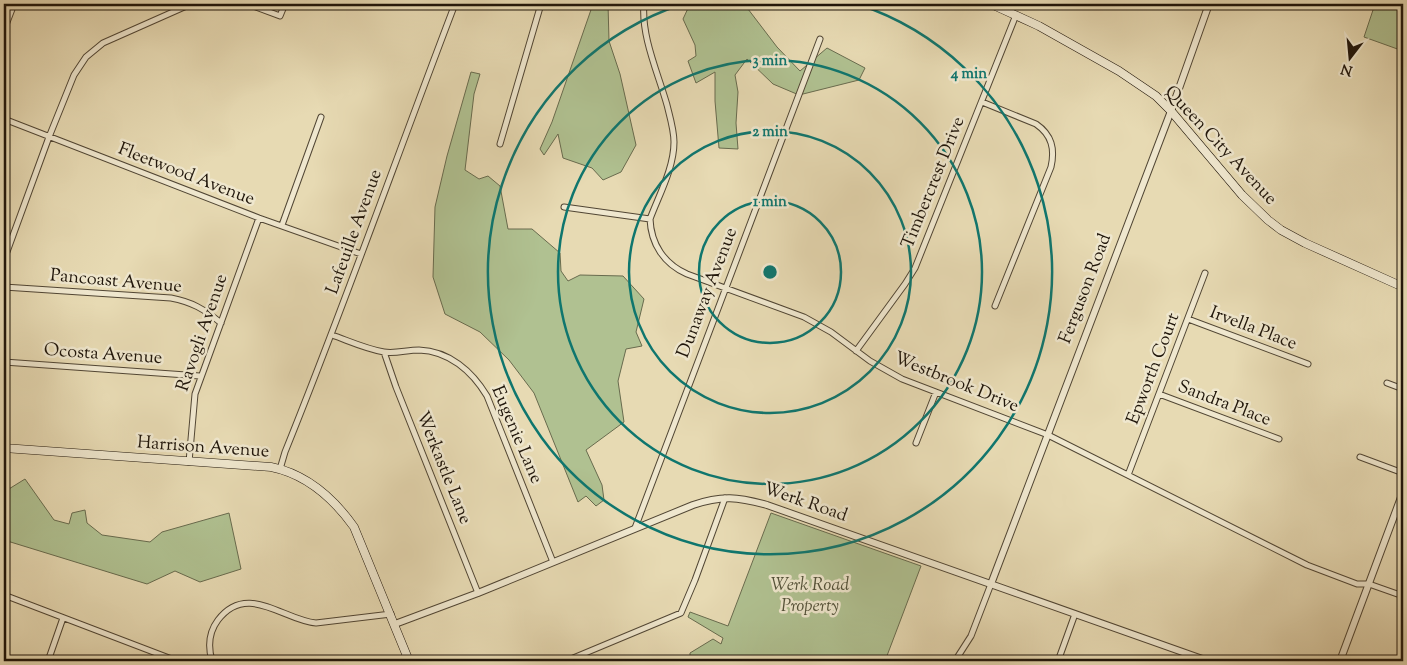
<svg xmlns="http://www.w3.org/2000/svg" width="1407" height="665" font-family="'Sorts Mill Goudy',serif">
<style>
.green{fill:#b0c191;stroke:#686b4e}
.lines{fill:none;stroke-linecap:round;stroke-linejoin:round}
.minor-casing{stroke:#514634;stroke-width:7}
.tertiary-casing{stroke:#514634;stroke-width:8}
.secondary-casing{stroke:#1f150a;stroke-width:9}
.minor{stroke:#efe7ce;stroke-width:5}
.tertiary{stroke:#efe7ce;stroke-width:6}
.secondary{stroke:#efe7ce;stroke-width:8}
.ring{fill:none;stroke:#0f766e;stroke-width:2.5}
.labels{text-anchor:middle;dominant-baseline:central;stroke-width:5;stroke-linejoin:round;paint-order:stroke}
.street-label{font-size:18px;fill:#1f150a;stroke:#efe7ce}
.park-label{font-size:18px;font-style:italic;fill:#525139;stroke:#efe7ce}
.centre{fill:#0f766e;stroke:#efe7ce;stroke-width:2.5}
.ring-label{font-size:15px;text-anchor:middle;font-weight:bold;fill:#0f766e;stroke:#efe7ce;stroke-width:5;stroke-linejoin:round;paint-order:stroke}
</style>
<rect width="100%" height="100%" fill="#e7dab3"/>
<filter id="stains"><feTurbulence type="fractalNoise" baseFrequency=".004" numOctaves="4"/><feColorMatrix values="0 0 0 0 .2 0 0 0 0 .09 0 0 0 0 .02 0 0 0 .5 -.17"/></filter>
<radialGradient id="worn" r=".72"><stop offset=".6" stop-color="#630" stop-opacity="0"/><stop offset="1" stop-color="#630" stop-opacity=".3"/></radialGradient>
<path class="green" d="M593 4H608L609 41 620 74 636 145 621 172 603 180 592 168 563 158 558 134 544 155 540 149 552 122Z
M690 4H752L748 9 777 47 800 71 827 48 865 68 859 80 799 95 773 84 747 59 735 75 738 92 736 123 738 149 719 148 715 101V72L696 83 688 61 696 56 695 45 683 19Z
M1375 4H1403V51L1364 37Z
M471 72 480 74 474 94 465 170 479 179 488 176 500 186 508 229H532L560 253 561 271 568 281 580 275 623 276 644 299 636 332 642 346 626 349 618 381 624 422 586 450 602 485 604 500 596 506 586 496 578 502 534 393 509 360 480 332 445 314 433 277 435 207 447 156Z
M25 479 54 520 69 524 72 513 85 510 87 523 102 535 150 542 162 532 229 513 241 569 200 582 175 571 147 584 4 540V492Z
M771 513 921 566 885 661H690V653L713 639 721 644 723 638 688 617 690 612 728 626Z"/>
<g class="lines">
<defs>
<path id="minor" d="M248 4 280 16 285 4
M644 4C641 36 658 73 667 105 670 117 674 130 674 142 674 168 659 195 650 219 651 244 664 264 687 274L804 317 831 332 870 361 902 379 1048 435 1307 565 1357 584H1369L1403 596
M4 30 14 4
M982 102 1036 124C1052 135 1055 149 1051 167L995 306
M4 119 259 218 361 254
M500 144 541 4
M564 207 650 219
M282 225 321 117
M4 260 49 137 74 75 86 57 103 43 191 4
M4 287 171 298C192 302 204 309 221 323
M1188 319 1308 364
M332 335C349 341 366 349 384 352 395 354 407 350 419 350 449 351 472 371 487 396L553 562
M856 351 905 284 915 268 1016 15
M384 352 396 387 478 593
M4 362 200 376
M1387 383 1403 389
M1159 394 1279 439
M916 443 936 392
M1360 457 1403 473
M189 462 195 394 259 218
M280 469 285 452C345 304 398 153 455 4
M1128 475 1205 273
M635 528 820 39
M4 595 177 661
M48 661 63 618
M212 661C208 647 209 632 218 620 247 582 283 620 316 623L391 614
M566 661 681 613 695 580 725 498
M955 661 971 636 991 584
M1058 661 1075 614"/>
<path id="tertiary" d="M991 584 1171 111 1209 4
M395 624 478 593 693 505C722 495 738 497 767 505L1208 661
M1340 661 1403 492"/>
<path id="secondary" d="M991 4 1039 26 1119 71 1156 96 1171 111 1242 195 1268 220 1281 230 1305 243 1403 287
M4 448 271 467C306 474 334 499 354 527L409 661"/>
</defs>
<use href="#minor" class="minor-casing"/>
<use href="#tertiary" class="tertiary-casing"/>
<use href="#secondary" class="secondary-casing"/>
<use href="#minor" class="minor"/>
<use href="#tertiary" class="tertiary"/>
<use href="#secondary" class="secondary"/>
</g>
<g class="ring">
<circle cx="770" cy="272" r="71"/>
<circle cx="770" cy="272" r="141"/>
<circle cx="770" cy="272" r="212"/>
<path d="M857 4A282 282 0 1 1 683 4"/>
</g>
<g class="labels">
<g class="street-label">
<text transform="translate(1220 146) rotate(47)">Queen City Avenue</text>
<text transform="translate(186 175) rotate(21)">Fleetwood Avenue</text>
<text transform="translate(934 183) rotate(-68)">Timbercrest Drive</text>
<text transform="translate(355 232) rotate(-70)">Lafeuille Avenue</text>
<text transform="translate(116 282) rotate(5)">Pancoast Avenue</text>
<text transform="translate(1086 289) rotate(-69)">Ferguson Road</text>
<text transform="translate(708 293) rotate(-69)">Dunaway Avenue</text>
<text transform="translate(1253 329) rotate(21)">Irvella Place</text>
<text transform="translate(203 333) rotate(-71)">Ravogli Avenue</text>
<text transform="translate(103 355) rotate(4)">Ocosta Avenue</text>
<text transform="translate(1154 369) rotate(-69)">Epworth Court</text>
<text transform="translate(956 383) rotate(22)">Westbrook Drive</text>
<text transform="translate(1224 404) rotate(21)">Sandra Place</text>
<text transform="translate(516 435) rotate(67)">Eugenie Lane</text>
<text transform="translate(203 448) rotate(4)">Harrison Avenue</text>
<text transform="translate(443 468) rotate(68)">Werkastle Lane</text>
<text transform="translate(805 503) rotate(19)">Werk Road</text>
</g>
<g class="park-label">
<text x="810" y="586">Werk Road<tspan x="810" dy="21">Property</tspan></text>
</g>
</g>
<circle cx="770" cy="272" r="8" class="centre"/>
<g class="ring-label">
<text x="770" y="65">3 min</text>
<text x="969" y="78">4 min</text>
<text x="770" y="136">2 min</text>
<text x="770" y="206">1 min</text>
</g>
<rect width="1407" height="665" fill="none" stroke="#e7dab3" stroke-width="20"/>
<rect x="5" y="5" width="1397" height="655" fill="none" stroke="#1f150a" stroke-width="2.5"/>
<rect x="10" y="10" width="1387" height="645" fill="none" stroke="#1f150a"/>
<g transform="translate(1350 58) rotate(196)" stroke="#efe7ce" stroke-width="4" paint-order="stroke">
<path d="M0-4L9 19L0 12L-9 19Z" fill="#1f150a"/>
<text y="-8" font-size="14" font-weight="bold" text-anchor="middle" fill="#1f150a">N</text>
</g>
<rect width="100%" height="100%" filter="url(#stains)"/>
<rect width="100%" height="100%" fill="url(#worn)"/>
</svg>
